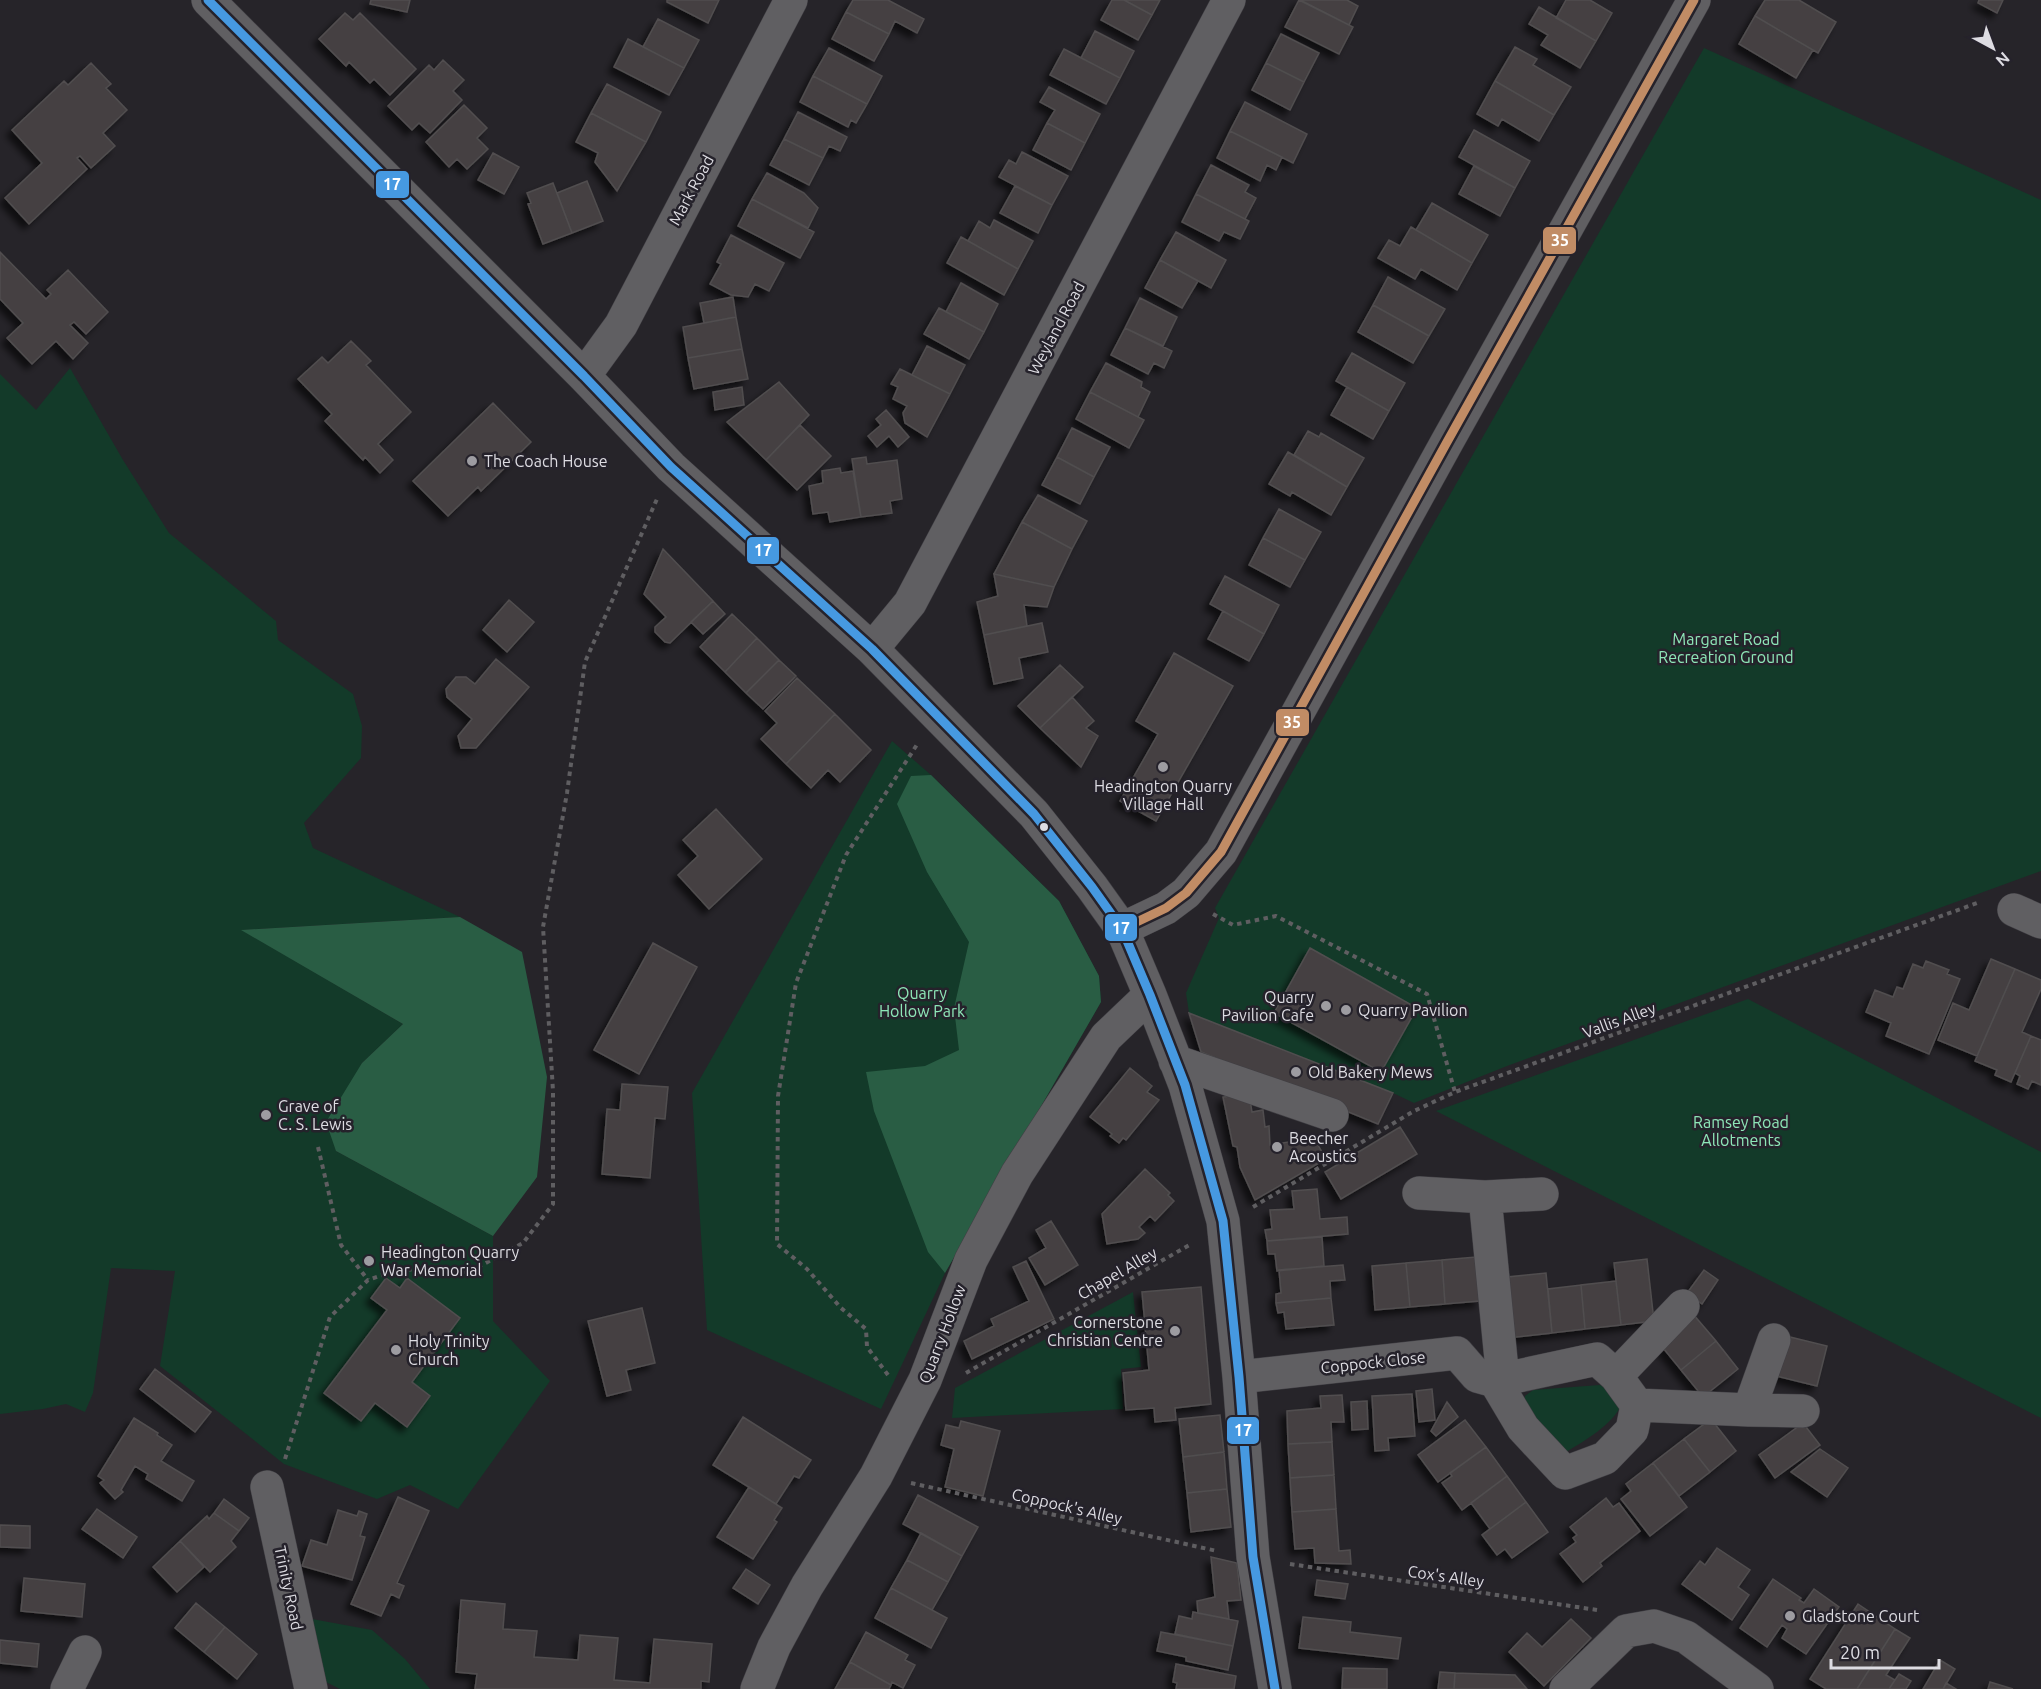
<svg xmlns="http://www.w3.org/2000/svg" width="2041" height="1689" font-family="Ubuntu,sans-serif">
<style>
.green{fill:#133a29}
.forest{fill:#295d44}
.building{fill:#444143;stroke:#514e4f;stroke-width:1.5;filter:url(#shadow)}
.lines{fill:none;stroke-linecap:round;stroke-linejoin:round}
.minor-casing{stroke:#403f44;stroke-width:34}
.path{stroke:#5f5e61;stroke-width:4;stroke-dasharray:4.5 4.5;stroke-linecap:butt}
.minor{stroke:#605f62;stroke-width:33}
.bus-1-casing{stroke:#25222b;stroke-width:14}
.bus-2-casing{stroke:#25222b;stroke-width:14}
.bus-1{stroke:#4699e1;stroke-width:9}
.bus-2{stroke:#c18c65;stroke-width:9}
.poi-dot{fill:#9d9ca1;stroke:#25222b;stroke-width:2}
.bus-dot{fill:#dddce2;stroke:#25222b;stroke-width:2}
.labels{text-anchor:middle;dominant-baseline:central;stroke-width:5;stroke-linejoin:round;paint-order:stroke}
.street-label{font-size:16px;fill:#dddce2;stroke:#25222b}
.poi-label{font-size:16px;fill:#dddce2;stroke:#25222b;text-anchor:start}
.park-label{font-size:16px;fill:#8ee7b8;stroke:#25222b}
.line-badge{stroke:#25222b;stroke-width:2}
.badge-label{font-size:16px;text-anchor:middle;font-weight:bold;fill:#fff}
</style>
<defs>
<filter id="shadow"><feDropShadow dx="-5.5" dy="5.5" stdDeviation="3" flood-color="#0009"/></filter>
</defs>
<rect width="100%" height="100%" fill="#262429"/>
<path class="green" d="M1704 48 2041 200V871L1507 1066 1414 1103 1393 1093 1189 1013 1186 993 1219 918 1215 908Z
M70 368 123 460 169 533 276 621 278 640 353 694 362 726 361 758 304 823 313 848 460 917 242 930 403 1024 362 1063 336 1151 493 1236V1321L550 1381 458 1509 410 1485 377 1499 284 1464 160 1366 175 1271 111 1268 93 1393 85 1412 66 1404 43 1409 0 1414V374L36 410Z
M892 741 931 775 1059 901 1099 976 1101 1002 945 1273 881 1409 707 1330 692 1093Z
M1748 999 2041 1152V1418L1436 1111Z
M1133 1292 1141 1367 1121 1369 1123 1409 952 1418 955 1388Z
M1600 1385 1616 1393 1622 1404C1612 1425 1586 1440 1566 1452L1524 1404 1525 1396 1533 1390Z
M312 1619 372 1630 405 1659 430 1689H340L326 1682Z"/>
<path class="forest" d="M931 775 1059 901 1099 976 1101 1002 945 1273 928 1252 874 1111 866 1072 925 1066 959 1050 954 1008 969 942 927 872 897 804 911 776Z
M460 917 522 952 547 1077 537 1177 493 1236 336 1151 326 1122 362 1063 403 1024 241 930Z"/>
<path class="building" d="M371 0H410L407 12 370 4Z
M667 0H719L708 23 667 2Z
M853 0H888L924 19 917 33 895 21 889 34 846 12Z
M1112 0H1124L1152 15 1138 40 1101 20Z
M1124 0H1160L1152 15Z
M1299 0 1353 27 1339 54 1285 27Z
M1300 0H1347L1358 6 1349 25Z
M1566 0H1590L1612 13 1596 41 1556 18Z
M1765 0H1799L1836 22 1818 53 1755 16Z
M1979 0H2003L1997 13 1978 3Z
M1539 7 1596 41 1580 68 1541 45 1548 35 1529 24Z
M846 12 889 34 874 61 832 39Z
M345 13 353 20 360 13 416 69 390 95 374 79 370 83 349 62 346 66 319 39Z
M1755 16 1813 50 1796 78 1739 44Z
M658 19 699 40 684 68 643 47Z
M1095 31 1134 51 1120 78 1081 58Z
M1281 34 1319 53 1304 82 1266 63Z
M628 39 684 68 669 95 614 67Z
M1515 47 1537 59 1533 65 1571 87 1554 115 1495 81Z
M829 48 882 76 867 104 813 76Z
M1064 49 1120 78 1106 104 1050 75Z
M443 60 464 80 453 91 462 100 430 133 419 123 412 130 388 106 429 65 434 70Z
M91 63 111 84 106 88 127 110 103 133 115 146 91 168 80 156 77 158 87 169 29 224 5 198 42 163 12 130 64 81 68 85Z
M1266 63 1304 82 1290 110 1252 90Z
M813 76 867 104 856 123 851 120 848 127 800 102Z
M1495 81 1554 115 1539 141 1502 119 1498 126 1477 114Z
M607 84 661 112 646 142 591 113Z
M1049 87 1100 114 1085 143 1047 123 1055 110 1040 102Z
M1245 102 1307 134 1293 163 1230 131Z
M464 105 487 128 477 138 488 149 467 169 457 159 449 167 426 142Z
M798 112 847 137 840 151 829 146 823 158 784 139Z
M591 113 646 142 617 191 595 162 598 153 576 142Z
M1047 123 1085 143 1071 170 1033 150Z
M1474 130 1530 161 1515 188 1459 157Z
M1230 131 1282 157 1276 170 1267 165 1260 181 1217 158Z
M784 139 823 158 809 185 770 165Z
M1022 152 1068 176 1052 205 999 177 1009 160 1016 164Z
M493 153 519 167 504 194 478 180Z
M1211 165 1249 185 1245 192 1256 198 1245 219 1196 194Z
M1474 166 1515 188 1500 216 1459 194Z
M767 173 804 193 818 208 808 228 752 199Z
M587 181 603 221 572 233 557 193Z
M553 183 572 233 543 244 528 204 531 203 527 193Z
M1015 186 1052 205 1038 233 1000 213Z
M1196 194 1249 221 1240 239 1224 232 1219 241 1182 222Z
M752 199 814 232 800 258 738 226Z
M1432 203 1488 235 1472 263 1416 230Z
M994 220 1033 241 1018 269 968 241 979 221 990 228Z
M1411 227 1472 263 1457 290 1421 269 1415 279 1378 258 1389 240 1400 246Z
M1176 232 1226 260 1211 288 1160 260Z
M731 235 784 263 769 291 755 284 748 297 731 295 710 284 721 264 717 262Z
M961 237 1018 269 1004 295 947 263Z
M0 252 46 299 51 294 47 290 68 270 108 312 86 334 74 322 70 325 88 343 73 359 56 341 32 364 7 338 23 323 0 299Z
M1160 260 1198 281 1182 308 1145 288Z
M1388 277 1445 309 1429 336 1373 305Z
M961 283 998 304 984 332 946 312Z
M733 297 736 317 704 323 700 303Z
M1140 298 1177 317 1163 346 1125 328Z
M1373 305 1429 336 1413 363 1358 332Z
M939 308 984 332 969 359 924 334Z
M736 317 742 349 688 358 683 327Z
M1125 328 1172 351 1164 368 1154 363 1148 374 1111 355Z
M351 341 371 361 366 365 411 412 378 444 393 460 380 473 365 457 363 460 325 421 332 414 298 379 322 357 328 363Z
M927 346 965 365 950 394 912 375Z
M742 349 748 379 694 389 688 358Z
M1352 353 1405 383 1389 411 1336 381Z
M1106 363 1142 382 1141 387 1150 392 1138 417 1090 392Z
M900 369 950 394 927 437 905 423 903 413 907 406 893 399 898 387 891 384Z
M779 382 809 415 766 460 727 422Z
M742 387 744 405 715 410 713 392Z
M1347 387 1389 411 1373 439 1331 415Z
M1090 392 1144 420 1129 448 1076 419Z
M493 403 531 442 481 491 478 487 448 516 413 481Z
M886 410 909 437 898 447 889 436 877 447 868 436 881 425 876 419Z
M800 425 831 456 797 490 766 460Z
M1072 428 1110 447 1094 477 1057 457Z
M1308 431 1319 437 1321 433 1364 458 1347 487 1294 455Z
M1288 452 1347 487 1331 515 1292 492 1290 496 1269 484Z
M866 457 867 464 897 460 902 499 890 501 892 513 861 517 852 459Z
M1057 457 1094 477 1080 504 1042 485Z
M840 468 841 473 853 471 861 517 830 522 828 512 813 514 809 486 823 483 822 471Z
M1038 495 1087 521 1072 549 1022 522Z
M1279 509 1321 532 1305 560 1263 538Z
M1022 522 1072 549 1054 587 994 574Z
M1263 538 1305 560 1290 587 1249 565Z
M663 549 713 601 670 643 665 642 655 632V627L666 617 644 594Z
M994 574 1054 587 1047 607 1024 605 1027 626 984 635 977 602 998 596Z
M1225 576 1279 605 1264 634 1210 604Z
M509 600 534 622 507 652 483 630Z
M713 601 725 614 703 634 691 622Z
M1223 611 1264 634 1249 661 1208 639Z
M732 614 757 638 725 672 700 647Z
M1042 623 1048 652 1019 658 1023 678 994 684 984 635Z
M757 638 779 660 746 693 725 672Z
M1174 653 1233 686 1156 821 1120 801 1158 734 1136 721Z
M496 659 529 687 476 748H461L458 736 472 719 447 697 446 689 456 677H466L475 684Z
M779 660 796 676 763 709 746 693Z
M1060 665 1083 687 1040 728 1018 706Z
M797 678 835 714 786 764 761 739 777 723 765 711Z
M1072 697 1094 721 1086 728 1098 736 1081 767 1040 728Z
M835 714 871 750 840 782 828 770 811 788 786 764Z
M716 809 762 859 709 909 678 875 698 856 683 840Z
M653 943 697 967 639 1074 594 1050Z
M1310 948 1417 1008 1381 1072 1274 1013Z
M1991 959 2015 969 1977 1056 1938 1040 1953 1003 1969 1010Z
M1926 961 1949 970 1947 974 1960 979 1929 1054 1886 1036 1891 1023 1866 1012 1875 990 1893 997 1897 987 1903 989 1913 964 1923 968Z
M2015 969 2041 980V989L2022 1032 2031 1036 2011 1082 1995 1075 1997 1070 1975 1061Z
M1189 1013 1393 1093 1378 1124 1201 1052Z
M2031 1036 2041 1040V1085L2032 1081 2028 1089 2017 1084 2020 1076 2015 1073Z
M1130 1068 1152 1086 1147 1092 1159 1100 1126 1140 1123 1138 1119 1143 1110 1136 1112 1134 1090 1117Z
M622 1084 668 1087 665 1119 655 1118 650 1178 602 1174 607 1109 620 1110Z
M1249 1093 1252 1112 1263 1110 1265 1127 1269 1126 1270 1145 1314 1138 1326 1159 1255 1200 1240 1167 1237 1147 1233 1146 1223 1097Z
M1400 1127 1417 1154 1341 1199 1325 1172Z
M1145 1169 1170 1193 1168 1195 1174 1201 1155 1221 1150 1216 1139 1227 1145 1233 1138 1239 1107 1244 1102 1214Z
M1317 1189 1320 1219 1347 1217 1348 1234 1267 1241 1265 1230 1272 1229 1270 1210 1294 1209 1292 1191Z
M1051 1221 1078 1265 1045 1285 1029 1258 1046 1248 1036 1230Z
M1322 1237 1324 1266 1277 1271 1275 1254H1268L1267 1241Z
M1476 1257 1480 1301 1445 1304 1442 1260Z
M1647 1259 1654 1321 1621 1325 1614 1263Z
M1442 1260 1445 1304 1410 1307 1406 1263Z
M1026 1261 1054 1319 972 1359 964 1341 994 1326 991 1319 1029 1301 1013 1267Z
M1406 1263 1410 1307 1375 1310 1372 1266Z
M1343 1265 1345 1280 1330 1281 1331 1298 1276 1303V1294L1281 1293 1279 1270Z
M1704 1270 1718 1280 1702 1304 1687 1293Z
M1546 1273 1552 1333 1508 1338 1507 1277Z
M386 1278 400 1288 407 1278 460 1318 412 1382 430 1396 407 1427 375 1403 361 1421 324 1393 387 1310 371 1298Z
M1616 1281 1621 1325 1585 1329 1581 1285Z
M1581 1285 1585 1329 1552 1333 1548 1289Z
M1201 1287 1211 1404 1175 1408 1176 1420 1155 1422 1154 1408 1126 1410 1123 1373 1149 1370 1142 1292Z
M1331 1298 1334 1325 1286 1329 1284 1312 1278 1313 1276 1303Z
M642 1308 655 1363 626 1370 631 1390 607 1396 588 1321Z
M1693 1314 1716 1341 1681 1370 1659 1343Z
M1786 1336 1827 1346 1817 1386 1776 1376Z
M1716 1341 1738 1369 1703 1397 1681 1370Z
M155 1369 211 1412 195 1432 140 1389Z
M1432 1389 1435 1420 1419 1422 1416 1391Z
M1412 1394 1415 1436 1388 1438 1389 1450 1375 1451 1372 1396Z
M1342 1395 1344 1422H1331L1332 1442 1288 1444 1287 1411 1321 1408 1320 1396Z
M1367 1401 1368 1429 1352 1430 1351 1402Z
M1447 1402 1458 1417 1436 1436 1431 1431Z
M1220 1415 1224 1452 1183 1457 1179 1419Z
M743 1417 811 1460 799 1478 794 1476 776 1504 713 1465Z
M134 1418 158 1433 157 1435 172 1445 161 1461 194 1481 182 1501 146 1479 148 1474 135 1466 121 1490 123 1492 115 1499 100 1483 104 1480 98 1476Z
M1711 1419 1736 1451 1710 1472 1684 1439Z
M1465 1420 1486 1447 1438 1482 1418 1455Z
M961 1421 1000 1431 983 1496 945 1487 954 1449 941 1445 946 1425 959 1428Z
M1803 1423 1820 1445 1775 1478 1759 1455Z
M1684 1439 1710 1472 1679 1496 1653 1463Z
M1332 1442 1334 1475 1290 1478 1288 1444Z
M1486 1447 1507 1476 1462 1510 1442 1483 1452 1476 1450 1473Z
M1820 1449 1848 1468 1827 1497 1791 1472Z
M1224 1452 1227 1489 1187 1493 1183 1457Z
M1653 1463 1687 1507 1650 1536 1621 1499 1631 1491 1626 1484Z
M1334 1475 1336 1509 1292 1512 1290 1478Z
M1507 1476 1526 1502 1490 1529 1471 1503Z
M749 1487 782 1508 774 1520 777 1522 753 1559 717 1537Z
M1227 1489 1231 1527 1191 1532 1187 1493Z
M918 1495 978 1527 962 1556 903 1524Z
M398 1497 429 1511 397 1583 404 1586 399 1598 391 1594 381 1616 351 1604Z
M1606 1498 1613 1507 1619 1503 1640 1531 1600 1563 1602 1566 1583 1582 1560 1554 1576 1542 1573 1538 1577 1535 1570 1527Z
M224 1499 249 1518 239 1531 214 1513Z
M1526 1502 1548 1532 1512 1558 1505 1549 1497 1555 1482 1535Z
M97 1509 137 1537 123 1558 82 1529Z
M1336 1509 1339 1551 1350 1550 1351 1564 1315 1563 1314 1548 1295 1549 1292 1512Z
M338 1510 357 1516 359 1511 367 1514 360 1536 365 1537 352 1580 302 1566 311 1540 327 1545Z
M214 1513 239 1531 231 1541 236 1547 210 1572 180 1541 207 1516 209 1519Z
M0 1525 30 1526V1548L0 1547Z
M921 1533 962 1556 948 1582 907 1560Z
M180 1541 204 1567 177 1592 153 1567Z
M1717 1548 1750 1570 1738 1587 1749 1595 1732 1620 1682 1584 1700 1561 1705 1565Z
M1211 1557 1237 1563 1241 1600 1227 1601 1229 1619 1198 1613 1197 1601 1215 1597Z
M907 1560 948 1582 932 1610 891 1588Z
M746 1569 770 1585 758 1604 733 1588Z
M24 1578 85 1584 82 1617 21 1611Z
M1773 1579 1801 1598 1799 1600 1804 1603 1814 1589 1839 1607 1806 1654 1782 1638 1787 1629 1782 1625 1767 1647 1740 1628Z
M1317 1580 1348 1584 1345 1599 1315 1595Z
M891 1588 947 1618 931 1648 875 1618Z
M461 1600 505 1604 503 1629 537 1631 534 1657 578 1660 580 1635 618 1638 614 1680 650 1683 654 1639 712 1644 709 1682 701 1681V1689H475L477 1674 456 1672Z
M196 1603 225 1627 204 1652 175 1628Z
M1858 1604 1895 1629 1857 1689H1826L1810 1679Z
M1193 1612 1238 1621 1233 1646 1175 1634 1179 1616 1192 1619Z
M1303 1617 1351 1622 1350 1632 1401 1638 1398 1659 1299 1648Z
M1571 1619 1591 1638 1544 1686 1509 1652 1527 1633 1542 1647Z
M225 1627 257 1654 237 1679 204 1652Z
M1895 1629 1910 1638 1886 1675 1895 1680 1889 1689H1857Z
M866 1632 908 1655 905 1660 915 1665 903 1688 892 1682 891 1685 850 1662Z
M1161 1632 1233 1646 1228 1670 1186 1661V1657L1157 1651Z
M0 1640 39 1644 37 1667 0 1663Z
M1940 1660 1955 1669 1943 1689H1923Z
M850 1662 891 1685 889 1689H835Z
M1176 1664 1236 1676 1234 1689H1176L1177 1683 1173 1682Z
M1343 1668 1387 1669V1689H1342Z
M1440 1672 1455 1673 1454 1689H1438Z
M1455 1673 1515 1675 1527 1689H1454Z
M1899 1674 1911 1681 1906 1689H1889Z
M1990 1682 2013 1689H1988Z
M1946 1683 1956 1689H1943Z"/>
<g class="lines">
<defs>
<path id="minor" d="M208 0 584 376 671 467 872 649 1034 814 1092 887 1122 929 1150 995 1185 1085 1223 1221 1239 1377 1253 1557 1275 1689
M584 376 621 325 791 0
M872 649 910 603 1229 0
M2014 910 2041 922
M1122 929 1166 908 1186 893 1221 852 1447 442 1694 0
M1175 1061 1332 1115
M1419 1193 1485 1197 1503 1380
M1485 1197 1542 1194
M1616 1376 1683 1306
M1239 1377 1457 1353 1477 1376 1495 1381 1597 1359 1616 1376 1637 1405 1632 1430 1605 1458 1565 1473 1523 1428 1495 1381
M1637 1405 1749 1410 1774 1340
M1749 1410 1803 1411
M267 1487 311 1689
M67 1689 85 1652
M757 1689 774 1647 807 1586 876 1476 925 1380 971 1260 1017 1174 1106 1037 1150 995
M1566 1689 1626 1631 1654 1626 1686 1637 1757 1689"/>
</defs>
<use href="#minor" class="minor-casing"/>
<path class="path" d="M1213 914 1233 925 1276 916 1427 994 1455 1092
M318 1147 341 1245 368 1280
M1253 1207 1414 1111 1455 1092 1980 902
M966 1373 1191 1244
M888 1375 867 1347 866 1329 841 1308 807 1269 777 1244 778 1096 796 983 846 855 918 743
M285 1459 330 1317 368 1280 400 1269 469 1272 523 1243 553 1204V1091L543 927 567 793 585 662 657 499
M911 1483 1217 1551
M1290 1564 1597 1610"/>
<use href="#minor" class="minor"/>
<defs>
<path id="bus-1" d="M208 0 584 376 671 467 872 649 1034 814 1092 887 1122 929 1150 995 1185 1085 1223 1221 1239 1377 1253 1557 1275 1689"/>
<path id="bus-2" d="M1122 929 1166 908 1186 893 1221 852 1447 442 1694 0"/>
</defs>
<use href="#bus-1" class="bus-1-casing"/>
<use href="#bus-2" class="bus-2-casing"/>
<use href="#bus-1" class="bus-1"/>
<use href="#bus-2" class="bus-2"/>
</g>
<g class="poi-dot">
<circle cx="472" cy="461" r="6"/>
<circle cx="1163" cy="767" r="6"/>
<circle cx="1326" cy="1006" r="6"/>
<circle cx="1346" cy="1010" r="6"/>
<circle cx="1296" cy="1072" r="6"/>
<circle cx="266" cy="1115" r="6"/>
<circle cx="1277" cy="1147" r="6"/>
<circle cx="369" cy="1261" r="6"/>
<circle cx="1175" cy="1331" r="6"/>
<circle cx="396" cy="1350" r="6"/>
<circle cx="1790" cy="1616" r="6"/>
</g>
<circle class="bus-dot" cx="1044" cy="827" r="5"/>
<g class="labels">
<g class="street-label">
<text transform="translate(691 190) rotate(-62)">Mark Road</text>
<text transform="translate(1056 328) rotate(-62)">Weyland Road</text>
<text transform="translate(1619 1020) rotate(-20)">Vallis Alley</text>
<text transform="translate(1117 1273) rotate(-30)">Chapel Alley</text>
<text transform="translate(942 1334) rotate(-69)">Quarry Hollow</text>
<text transform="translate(1373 1362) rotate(-6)">Coppock Close</text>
<text transform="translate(1067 1506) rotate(13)">Coppock's Alley</text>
<text transform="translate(1446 1576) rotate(8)">Cox's Alley</text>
<text transform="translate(289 1588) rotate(78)">Trinity Road</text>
</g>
<g class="poi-label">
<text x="484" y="461">The Coach House</text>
<text x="1163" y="786" text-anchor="middle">Headington Quarry<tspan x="1163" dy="18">Village Hall</tspan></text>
<text x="1314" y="997" text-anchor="end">Quarry<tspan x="1314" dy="18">Pavilion Cafe</tspan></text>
<text x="1358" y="1010">Quarry Pavilion</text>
<text x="1308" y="1072">Old Bakery Mews</text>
<text x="278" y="1106">Grave of<tspan x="278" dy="18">C. S. Lewis</tspan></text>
<text x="1289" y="1138">Beecher<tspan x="1289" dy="18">Acoustics</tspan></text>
<text x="381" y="1252">Headington Quarry<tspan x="381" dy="18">War Memorial</tspan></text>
<text x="1163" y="1322" text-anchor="end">Cornerstone<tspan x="1163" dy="18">Christian Centre</tspan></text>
<text x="408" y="1341">Holy Trinity<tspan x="408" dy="18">Church</tspan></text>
<text x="1802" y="1616">Gladstone Court</text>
</g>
<g class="park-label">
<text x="1726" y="639">Margaret Road<tspan x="1726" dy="18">Recreation Ground</tspan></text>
<text x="922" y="993">Quarry<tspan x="922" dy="18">Hollow Park</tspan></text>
<text x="1741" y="1122">Ramsey Road<tspan x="1741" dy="18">Allotments</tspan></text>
</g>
</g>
<g class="line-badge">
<rect x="375" y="170" width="35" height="29" rx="6" fill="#4699e1"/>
<rect x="1542" y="226" width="35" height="29" rx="6" fill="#c18c65"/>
<rect x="746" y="536" width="34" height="29" rx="6" fill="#4699e1"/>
<rect x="1275" y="708" width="35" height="29" rx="6" fill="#c18c65"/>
<rect x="1104" y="913" width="34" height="29" rx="6" fill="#4699e1"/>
<rect x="1226" y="1416" width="34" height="29" rx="6" fill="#4699e1"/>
</g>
<g class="badge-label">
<text x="392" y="190">17</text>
<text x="1560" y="246">35</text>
<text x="763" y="556">17</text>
<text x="1292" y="728">35</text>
<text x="1121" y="934">17</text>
<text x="1243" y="1436">17</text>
</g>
<g transform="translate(1993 48) rotate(139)" stroke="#25222b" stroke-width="4.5" paint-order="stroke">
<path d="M0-4.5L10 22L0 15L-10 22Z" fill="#dddce2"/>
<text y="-9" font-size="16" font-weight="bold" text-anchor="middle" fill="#dddce2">N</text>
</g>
<path d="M1831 1659v9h108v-9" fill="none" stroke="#dddce2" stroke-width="3"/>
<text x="1840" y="1659" font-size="18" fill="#dddce2" stroke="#25222b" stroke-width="4.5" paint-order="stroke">20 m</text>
</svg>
